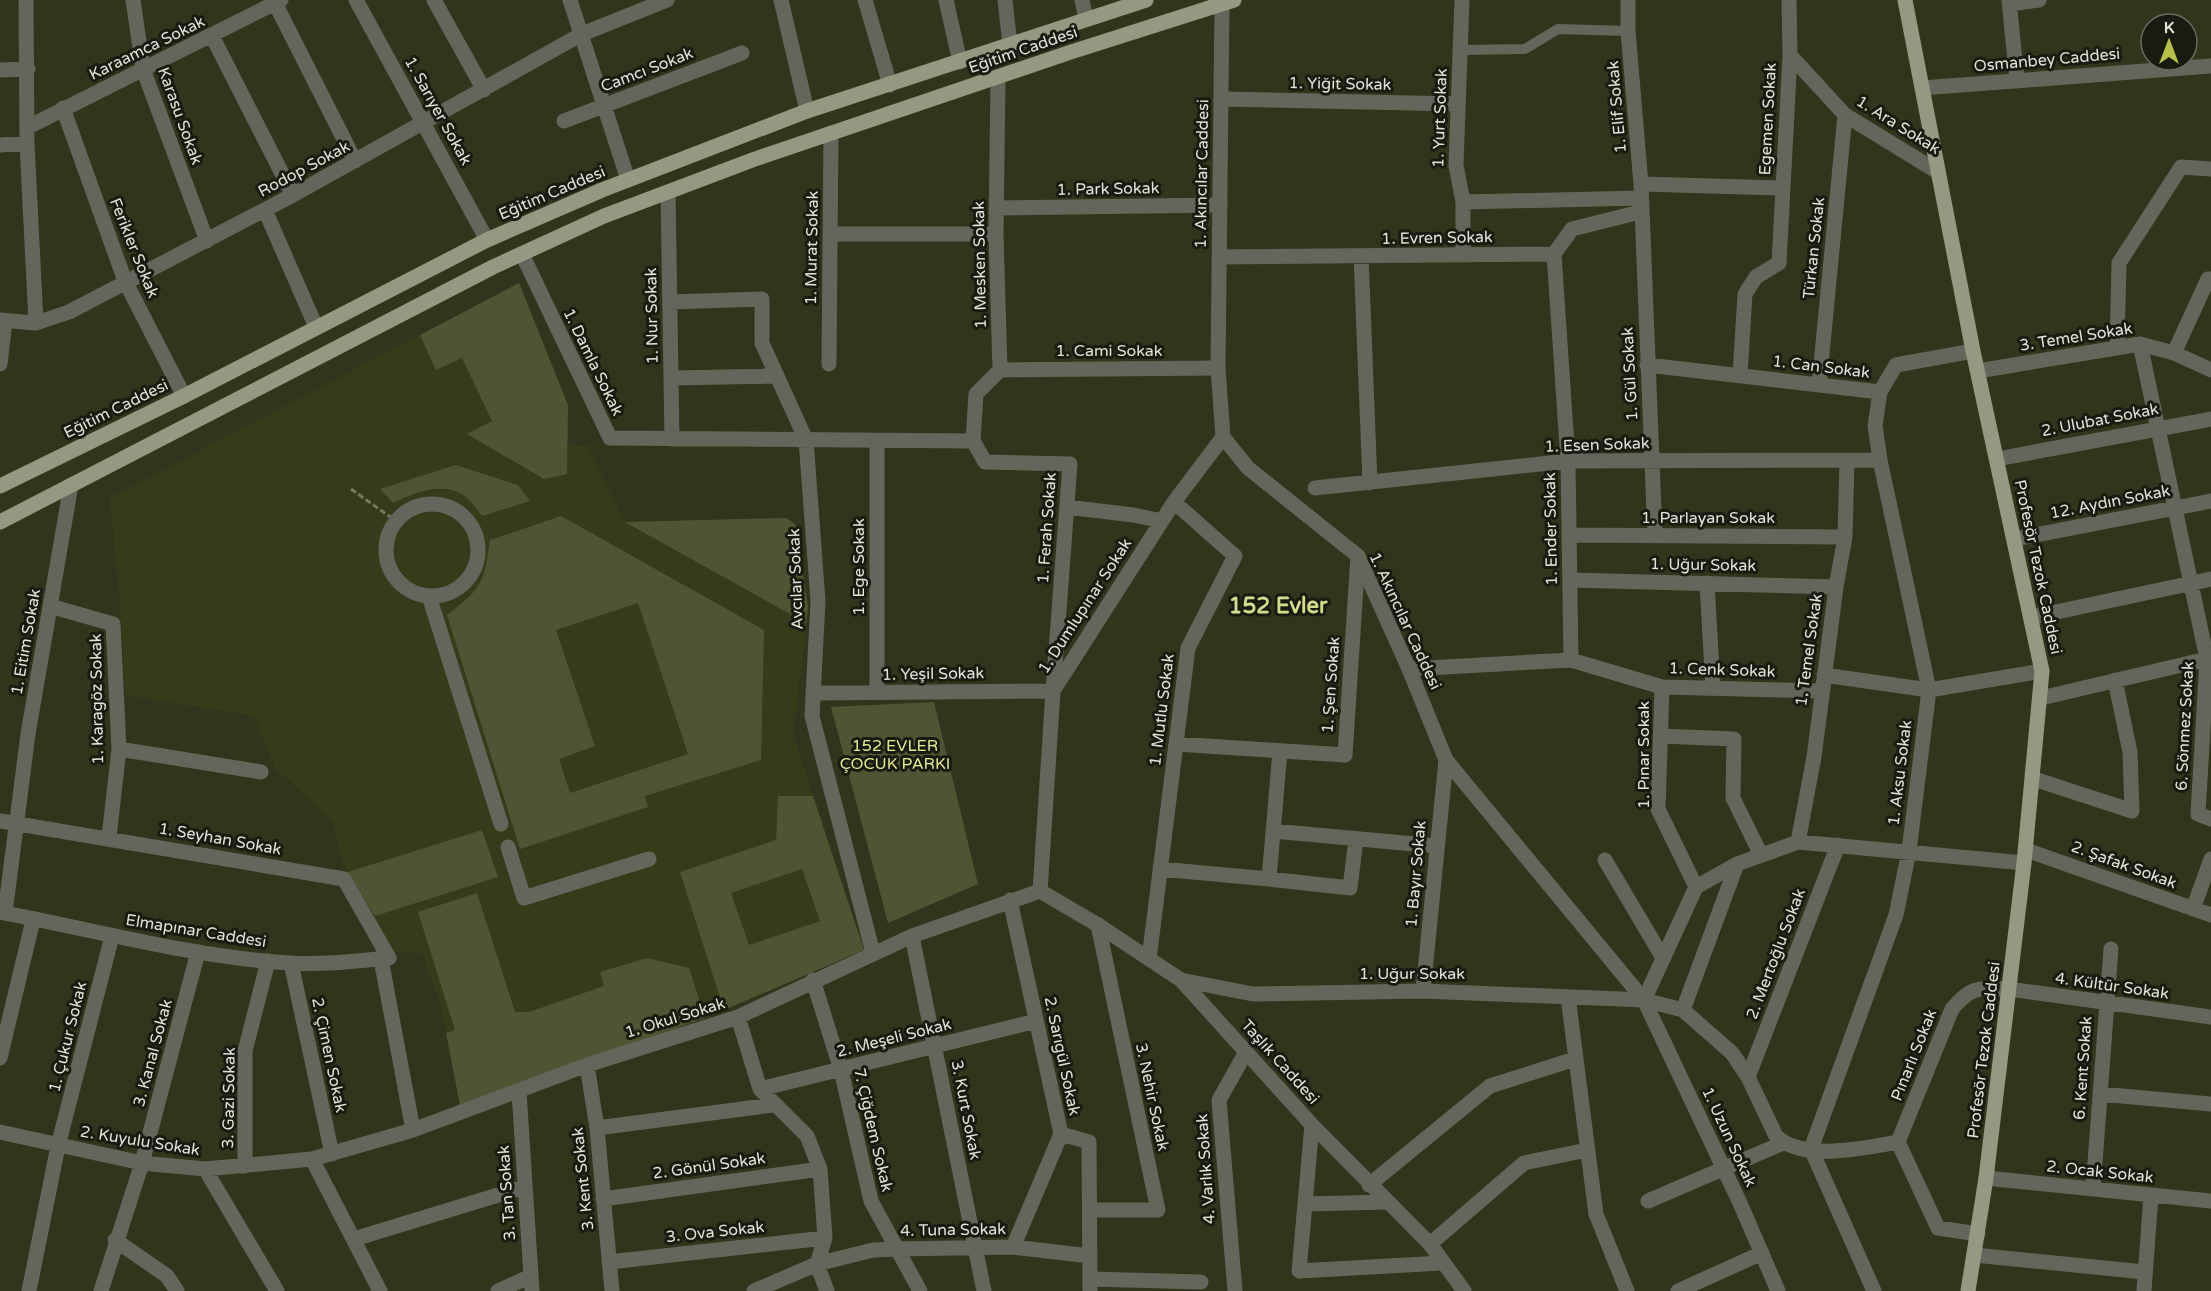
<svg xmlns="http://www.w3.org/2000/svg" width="2211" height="1291" font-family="'Varela Round',sans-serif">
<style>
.built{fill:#383b1a}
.green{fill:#515433;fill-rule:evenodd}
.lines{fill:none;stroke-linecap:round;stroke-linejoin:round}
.path{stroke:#747761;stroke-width:3;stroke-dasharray:6 3;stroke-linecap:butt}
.service{stroke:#65665b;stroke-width:10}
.pedestrian{stroke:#65665b;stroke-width:15}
.minor{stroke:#65665b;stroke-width:15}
.tertiary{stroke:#65665b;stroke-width:15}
.primary{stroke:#969981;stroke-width:15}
.labels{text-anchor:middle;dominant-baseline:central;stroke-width:6;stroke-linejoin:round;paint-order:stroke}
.street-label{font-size:16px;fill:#e1e3d4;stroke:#1a1b10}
.park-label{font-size:16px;fill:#e2eb91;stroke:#1a1b10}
.district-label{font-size:22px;font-weight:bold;fill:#d3db8d;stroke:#1a1b10}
</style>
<rect width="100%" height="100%" fill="#32351c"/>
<path class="built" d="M519 283 568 405 569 445 588 446 625 522 786 518 795 524 808 607 793 734 864 950 705 1018 460 1105 441 1007 422 953 394 952 342 861 333 820 275 768 254 716 125 695 121 617 110 498Z"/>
<path class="green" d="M519 283 568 405 567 474 544 479 467 434 492 421 462 358 436 370 420 335Z
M456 465 518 485 530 501 482 516C477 510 472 502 466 497 445 480 413 493 393 503L380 489Z
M561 516 764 630 761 760 645 796 648 807 520 849 447 615C482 588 484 584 490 540ZM638 603 688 754 570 793 559 759 595 746 556 630Z
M786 518 795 524 808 607 806 623 625 522Z
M934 702 978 884 888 923 831 707Z
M778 796H813L864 950 724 1010 680 872 776 840ZM802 869 820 921 749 945 731 893Z
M482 830 498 877 375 916 348 872Z
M477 893 515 1012H529L604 986 600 972 647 958 689 968 705 1018 460 1105 446 1033 455 1030 418 912Z"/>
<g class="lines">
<path class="path" d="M351 489 396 521"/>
<path class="service" d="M1460 50 1525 49 1558 29 1628 31"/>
<path class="pedestrian" d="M386 550a46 46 0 1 1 92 0a46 46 0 1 1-92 0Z
M429 596 501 824
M508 847 524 898 649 859"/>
<path class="minor" d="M26 0 27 143 36 323
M133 0 143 69 207 241
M356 0 487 240
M434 0 484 90
M570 0 628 180
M781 0 807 111
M865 0 890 85
M946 0 960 62
M1005 0 1010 45
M1082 0 1086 19
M1462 0 1456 165 1463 202 1641 198
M1628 0V31L1641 184 1655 536
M2009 0 2017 81
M275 3 355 161
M2009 4 2039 0
M212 36 293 195
M1790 55 1845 115 1938 172
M0 70 28 69
M1922 88 2211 66
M1221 99 1458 104
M63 108 125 281 184 396
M564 121 742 53
M28 127 281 0
M0 145 27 143
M1641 184 1783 188 1790 55 1789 0
M668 192 672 439
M1463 202V255
M996 208 1220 205
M265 210 316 327
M830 234H996
M522 254 610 438 973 441 985 462 1070 464 1053 691 813 693
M1554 254 1568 461 1571 660
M1361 256 1370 483
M1219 257 1554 254 1572 229 1640 212
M670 302 762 299V343L806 440 818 601 812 716 873 953
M0 320 36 323 69 312 293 195 582 34 667 0
M2140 344 2207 659 2198 814 2211 819
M2117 346 2119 263 2181 167 2211 169
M2174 353 2208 279H2211
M0 364 5 321
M829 364 831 133
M1647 365 1880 392 1896 365 1973 351
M1000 370 1218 368
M1978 371 2140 344 2174 353 2211 370
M1740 376 1745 294 1756 277 1779 263 1783 188
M671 378 777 376
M1819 385 1845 115
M973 441 976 394 1000 370 996 234 998 79
M1997 459 2211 419
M1315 488 1568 461 1880 460
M1067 507 1133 515 1162 521
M1570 535 1845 537
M2015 539 2211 501
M1570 580 1836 587
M1707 583 1713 688
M50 606 113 624 119 749 109 837
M2033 617 2211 579
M1409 669 1571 660 1662 687 1821 691
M1824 675 1929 690 2042 671
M1662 687 1658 809 1696 887
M877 692V442
M2041 698 2211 658
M1661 736 1734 739 1733 798 1761 855
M1176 744 1345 755 1358 556
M119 749 261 772
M2034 779 2132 811 2130 752 2115 680
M0 821 344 879 389 958
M1273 831 1436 846
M1798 842 1814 757 1836 587 1845 537 1847 462
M2026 850 2211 915
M1605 860 1663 958
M1160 869 1269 879 1280 751
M1269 879 1350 888 1356 839
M1010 900 1061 1134 1013 1247
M2193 909 2211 859
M5 913 28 734 71 485
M912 936 984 1291
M381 959 413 1130
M1149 959 1188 648 1235 556 1174 502
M291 963 332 1154
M813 980 841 1070 871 1201 920 1291
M1181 980 1253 994 1423 991 1644 1000 1683 1010 1732 1053 1748 1077 1776 1136C1803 1162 1864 1148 1898 1142L1938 1228 1978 1234
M1423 991 1446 760
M1568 997 1596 1214 1627 1291
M1644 1000 1696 887 1737 864 1798 842 2024 863
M1644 1000 1740 1203 1778 1291
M1683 1010 1737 864
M738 1017 760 1089 807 1136 820 1169 825 1238 817 1264 754 1291
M0 1058 33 920
M587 1065 597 1128 612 1291
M1748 1077 1838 845
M760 1089 1036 1021
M519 1092 532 1291
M2100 1094 2211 1104
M1312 1125 1299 1271 1442 1263
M597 1128 773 1105
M0 1132 142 1163 205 1169 312 1159 413 1130 587 1065 738 1017 912 936 1040 891 1053 691 1174 502 1223 437
M1061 1134 1089 1142 1090 1291
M1898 1142 1952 1009C1972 985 1980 988 2009 989L2211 1017
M1811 1149 1896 915 1909 851 1929 690 1880 460 1875 426 1880 392
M1811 1149 1874 1291
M312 1159 380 1291
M245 1166V1051L268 961
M205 1169 277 1291
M1986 1178 2211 1201
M1369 1185 1490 1086 1575 1059
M2093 1189 2111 949
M603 1199 820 1169
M1648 1201 1783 1143
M1305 1204 1387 1202
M1090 1210H1158L1098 925
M354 1239 524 1187
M115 1240 167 1276 177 1291
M1430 1244 1524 1163 1587 1150
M1974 1255 2145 1272
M609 1262 825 1238
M1091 1279 1201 1282
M29 1291 58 1146 112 936
M101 1291 142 1163 198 952
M498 1291 531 1276
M827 1291 817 1264 873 1250 897 1249 1013 1247 1090 1256
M1235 1291 1219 1100 1246 1052
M1678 1291 1762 1253
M2144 1291 2151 1195"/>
<path class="tertiary" d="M1222 3 1218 368 1223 437 1248 468 1358 556 1409 669 1446 760 1644 1000
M1040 891 1098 925 1181 980 1312 1125 1430 1244 1464 1291
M0 912C96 930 191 957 289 963 322 965 357 961 389 958"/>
<path class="primary" d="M1905 0 1973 351 2042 671 2024 863 1986 1178 1968 1291
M0 486 184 396 487 240 602 190 807 111 1146 0
M0 522 493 267 604 216 755 159 1071 52 1234 0"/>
</g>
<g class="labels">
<g class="street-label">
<text transform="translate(147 48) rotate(-26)">Karaamca Sokak</text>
<text transform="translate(1023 50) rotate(-19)">Eğitim Caddesi</text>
<text transform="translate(2047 60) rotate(-5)">Osmanbey Caddesi</text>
<text transform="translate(647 70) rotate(-21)">Camcı Sokak</text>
<text transform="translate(1340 84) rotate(1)">1. Yiğit Sokak</text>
<text transform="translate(1617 107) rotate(-95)">1. Elif Sokak</text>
<text transform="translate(438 111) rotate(61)">1. Sarıyer Sokak</text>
<text transform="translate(180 116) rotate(70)">Karasu Sokak</text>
<text transform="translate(1440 118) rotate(-88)">1. Yurt Sokak</text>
<text transform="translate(1768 119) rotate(-87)">Egemen Sokak</text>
<text transform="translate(1898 125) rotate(32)">1. Ara Sokak</text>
<text transform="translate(304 169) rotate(-28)">Rodop Sokak</text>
<text transform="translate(1202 174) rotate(-89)">1. Akıncılar Caddesi</text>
<text transform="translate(1108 189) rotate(-1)">1. Park Sokak</text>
<text transform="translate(552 193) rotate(-23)">Eğitim Caddesi</text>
<text transform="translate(1437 238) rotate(-1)">1. Evren Sokak</text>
<text transform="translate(134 248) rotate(68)">Ferikler Sokak</text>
<text transform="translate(812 248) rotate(-89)">1. Murat Sokak</text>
<text transform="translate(1814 248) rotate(-84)">Türkan Sokak</text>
<text transform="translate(980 265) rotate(-91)">1. Mesken Sokak</text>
<text transform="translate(652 316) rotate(-91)">1. Nur Sokak</text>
<text transform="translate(2076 337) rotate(-9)">3. Temel Sokak</text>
<text x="1109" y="351">1. Cami Sokak</text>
<text transform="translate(593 362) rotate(64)">1. Damla Sokak</text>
<text transform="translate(1821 367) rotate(7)">1. Can Sokak</text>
<text transform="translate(1630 374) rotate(-93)">1. Gül Sokak</text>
<text transform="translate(116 409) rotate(-26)">Eğitim Caddesi</text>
<text transform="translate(2100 420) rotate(-11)">2. Ulubat Sokak</text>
<text transform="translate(1597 445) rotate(-2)">1. Esen Sokak</text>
<text transform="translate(2110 502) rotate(-11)">12. Aydın Sokak</text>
<text x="1708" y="518">1. Parlayan Sokak</text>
<text transform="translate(1047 528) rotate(-86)">1. Ferah Sokak</text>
<text transform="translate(1551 529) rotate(-91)">1. Ender Sokak</text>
<text transform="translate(1703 565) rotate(1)">1. Uğur Sokak</text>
<text transform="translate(859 567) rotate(-90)">1. Ege Sokak</text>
<text transform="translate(2038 567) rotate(78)">Profesör Tezok Caddesi</text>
<text transform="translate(796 579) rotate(-92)">Avcılar Sokak</text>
<text transform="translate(1085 606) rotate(-57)">1. Dumlupınar Sokak</text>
<text transform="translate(1405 621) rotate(65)">1. Akıncılar Caddesi</text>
<text transform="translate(26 642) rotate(-80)">1. Eitim Sokak</text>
<text transform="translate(1809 650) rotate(-82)">1. Temel Sokak</text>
<text transform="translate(1722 670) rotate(2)">1. Cenk Sokak</text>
<text transform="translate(933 674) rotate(-1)">1. Yeşil Sokak</text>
<text transform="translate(1331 685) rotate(-86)">1. Şen Sokak</text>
<text transform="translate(97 699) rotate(-91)">1. Karagöz Sokak</text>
<text transform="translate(1162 710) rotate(-83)">1. Mutlu Sokak</text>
<text transform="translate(2185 726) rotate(-87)">6. Sönmez Sokak</text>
<text transform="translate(1644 755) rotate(-90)">1. Pınar Sokak</text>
<text transform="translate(1900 773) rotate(-83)">1. Aksu Sokak</text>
<text transform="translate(220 839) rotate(10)">1. Seyhan Sokak</text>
<text transform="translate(2124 865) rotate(20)">2. Şafak Sokak</text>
<text transform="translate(1416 874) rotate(-85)">1. Bayır Sokak</text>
<text transform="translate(196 931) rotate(9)">Elmapınar Caddesi</text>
<text transform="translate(1776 954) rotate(-69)">2. Mertoğlu Sokak</text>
<text x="1412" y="974">1. Uğur Sokak</text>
<text transform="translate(2112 986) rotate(8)">4. Kültür Sokak</text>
<text transform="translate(675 1018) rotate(-17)">1. Okul Sokak</text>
<text transform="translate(68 1037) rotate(-76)">1. Çukur Sokak</text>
<text transform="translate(894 1038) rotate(-14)">2. Meşeli Sokak</text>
<text transform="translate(1984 1050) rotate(-83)">Profesör Tezok Caddesi</text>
<text transform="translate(153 1053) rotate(-75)">3. Kanal Sokak</text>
<text transform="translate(329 1055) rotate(78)">2. Çimen Sokak</text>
<text transform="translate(1914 1055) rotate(-68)">Pınarlı Sokak</text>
<text transform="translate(1062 1056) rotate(78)">2. Sarıgül Sokak</text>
<text transform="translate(1280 1062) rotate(48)">Taşlık Caddesi</text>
<text transform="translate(2083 1068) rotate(-86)">6. Kent Sokak</text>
<text transform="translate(1152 1097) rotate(78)">3. Nehir Sokak</text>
<text transform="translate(229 1098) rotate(-89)">3. Gazi Sokak</text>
<text transform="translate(966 1110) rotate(79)">3. Kurt Sokak</text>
<text transform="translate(873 1130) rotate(77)">7. Çiğdem Sokak</text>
<text transform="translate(1729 1137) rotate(65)">1. Uzun Sokak</text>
<text transform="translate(140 1141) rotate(9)">2. Kuyulu Sokak</text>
<text transform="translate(709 1166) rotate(-8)">2. Gönül Sokak</text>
<text transform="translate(1206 1169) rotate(-94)">4. Varlık Sokak</text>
<text transform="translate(2100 1172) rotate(6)">2. Ocak Sokak</text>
<text transform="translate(583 1179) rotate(-96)">3. Kent Sokak</text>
<text transform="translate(507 1193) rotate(-94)">3. Tan Sokak</text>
<text transform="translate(953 1230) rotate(-1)">4. Tuna Sokak</text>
<text transform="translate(715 1232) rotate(-6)">3. Ova Sokak</text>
</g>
<g class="park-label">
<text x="895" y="746">152 EVLER<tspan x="895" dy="18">ÇOCUK PARKI</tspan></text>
</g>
<g class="district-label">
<text x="1278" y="606">152 Evler</text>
</g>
</g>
<g transform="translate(2169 42)"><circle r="28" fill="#1a1b10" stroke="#6a6b5e" stroke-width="1.5"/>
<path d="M0-4.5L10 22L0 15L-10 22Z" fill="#b8c147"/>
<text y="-9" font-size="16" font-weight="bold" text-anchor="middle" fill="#e1e3d4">K</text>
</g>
</svg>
